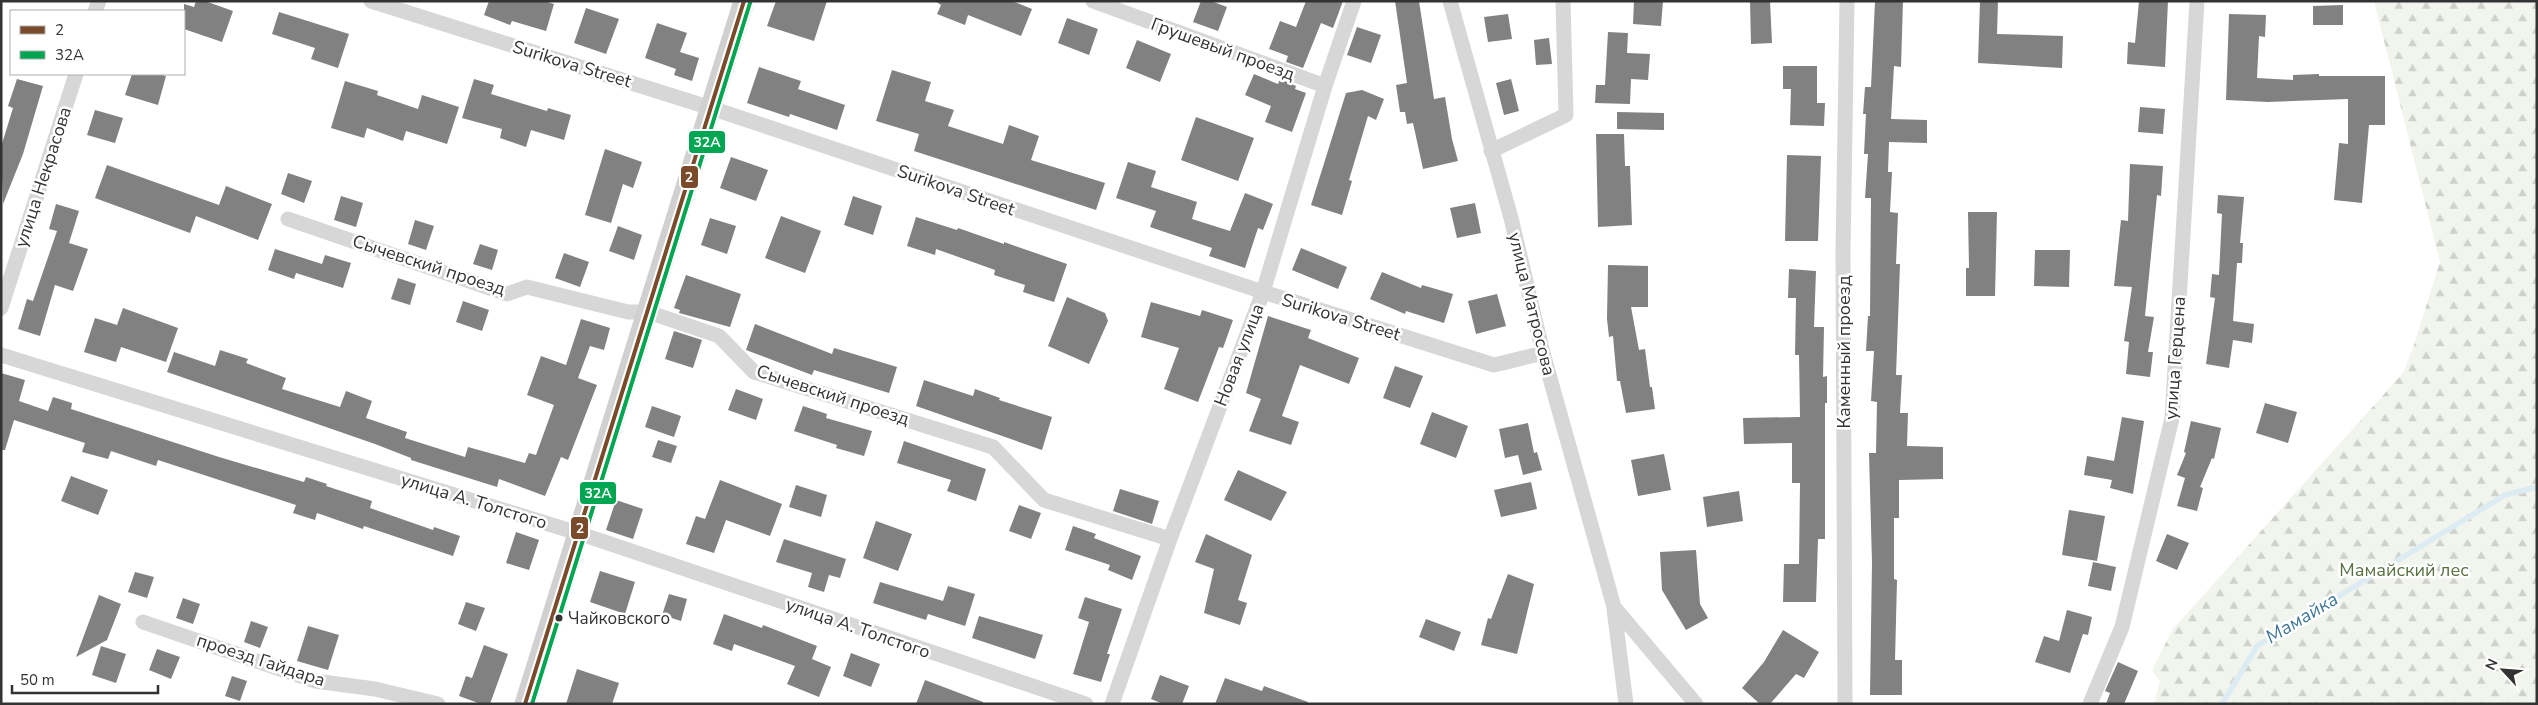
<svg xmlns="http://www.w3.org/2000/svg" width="2538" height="705" font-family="'Nunito Sans',sans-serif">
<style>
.forest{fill:url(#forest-firs)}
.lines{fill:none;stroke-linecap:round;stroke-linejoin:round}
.stream{stroke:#ddebf3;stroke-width:5.5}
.building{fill:#818181}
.street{stroke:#d7d7d7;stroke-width:15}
.secondary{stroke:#d0d0d0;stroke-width:21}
.bus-1-casing{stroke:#fff;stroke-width:8}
.bus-2-casing{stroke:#fff;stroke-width:8}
.bus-1{stroke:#7a4b2a;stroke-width:4}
.bus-2{stroke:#00a651;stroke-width:4}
.bus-dot{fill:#333;stroke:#fff;stroke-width:2}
.labels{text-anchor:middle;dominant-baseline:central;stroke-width:5;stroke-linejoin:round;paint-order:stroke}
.bus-label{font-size:17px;fill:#333;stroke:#fff;text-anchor:start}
.street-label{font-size:18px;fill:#333;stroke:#fff}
.park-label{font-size:18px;fill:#56703f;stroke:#fff}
.water-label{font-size:19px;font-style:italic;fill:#3f7597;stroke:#fff}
.line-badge{stroke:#fff;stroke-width:2}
.badge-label{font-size:14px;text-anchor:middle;font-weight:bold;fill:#fff}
</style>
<defs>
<pattern id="forest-firs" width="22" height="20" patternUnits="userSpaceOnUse" patternTransform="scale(1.25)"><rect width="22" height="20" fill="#f1f5ed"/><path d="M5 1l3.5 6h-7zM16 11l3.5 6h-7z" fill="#cfd2cc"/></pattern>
</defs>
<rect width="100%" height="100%" fill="#fff"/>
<path class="forest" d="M2374 1H2537V704H2154L2160 681 2152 670 2173 629 2403 373 2413 348 2440 262Z"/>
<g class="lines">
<path class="stream" d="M2222 704 2257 646 2505 495 2537 487"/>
</g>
<path class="building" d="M196 1H205L233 11 222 42 184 29V4L194 7Z
M489 1H544L554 4 546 31 512 21 510 25 484 15Z
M776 1H827L814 41 767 26Z
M935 1H1012L1032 9 1021 36 968 15 965 25 937 14 941 5Z
M1201 1H1211L1227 7 1218 31 1193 22Z
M1306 1H1343L1333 28 1321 23 1303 68 1286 62 1288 56 1269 49 1280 21 1296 27Z
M1395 1H1419L1434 99 1445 97 1452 139 1458 161 1423 169 1413 123 1407 124 1405 112H1400L1396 85 1407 83Z
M1634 1H1663L1661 26 1633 24Z
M1750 1H1770L1772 43 1751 44Z
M1875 1H1903L1901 67 1894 66 1891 119 1927 120V143L1889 142 1888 172H1892L1890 212 1898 213 1896 264H1900L1896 375H1902L1900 413H1908L1907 446 1943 447V479L1899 480V518H1894V579L1897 580 1895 660H1902V695H1870L1872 563 1869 453H1876L1877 402 1871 401 1874 351H1866L1868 316H1870L1871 198H1865L1868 154H1864L1866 114H1863L1865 87H1871Z
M1980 1H1998L1997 34 2063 36 2062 68 1978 63Z
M2139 1H2168L2165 67 2127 64 2128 42 2135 43Z
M2343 5V25H2313V6Z
M586 8 619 19 606 54 574 43Z
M279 12 349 34 338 68 311 59 315 48 272 34Z
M1508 14 1512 39 1488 42 1484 17Z
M2229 14 2266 15 2265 37 2259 36 2257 78 2293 80V75L2319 74V76H2385V125H2369L2362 203 2334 200 2339 143 2348 144V99L2268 102 2226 100Z
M1067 18 1098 29 1089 55 1058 43Z
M657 23 687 33 680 52 699 58 692 81 674 75 676 69 645 58Z
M1357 27 1381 35 1371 63 1347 55Z
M1608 32 1628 33 1627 53 1650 54 1648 80 1631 79 1630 104 1595 103 1596 85H1605Z
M1549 38 1552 64 1536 65 1534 40Z
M1137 40 1171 54 1160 82 1126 68Z
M1783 66H1817V103H1825L1824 126 1790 125 1791 89H1783Z
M759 67 801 81 798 89 845 105 837 130 790 114 789 117 747 103Z
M892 70 931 82 925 101 954 110 948 126 1003 144 1009 125 1039 136 1031 160 1105 183 1096 210 914 151 919 134 876 121Z
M132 74H158L166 76 158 105 125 95Z
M1254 74 1278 84 1280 79 1296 86 1295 89 1306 93 1292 132 1265 122 1271 106 1245 95Z
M17 79 43 86 23 154 3 204 1 147 13 108 8 106Z
M474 79 494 85 491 94 547 111 548 108 571 115 564 140 531 130 526 147 500 138 502 129 462 118Z
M1511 79 1519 111 1504 115 1496 83Z
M345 81 378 91 377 95 418 109 422 95 459 107 447 144 406 131 403 141 367 128 364 138 331 128Z
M1362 90 1384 99 1376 120 1368 116 1349 180 1352 181 1342 215 1311 205 1346 93Z
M2140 107 2165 109 2163 134 2138 132Z
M95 110 123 118 115 143 87 135Z
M1617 112 1664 113V130L1617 129Z
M1196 117 1254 138 1238 181 1181 160Z
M1596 134H1624L1625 166H1630L1632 225 1598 227Z
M605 149 642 162 633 188 623 184 611 223 585 215Z
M1787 155 1821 156 1818 241H1785Z
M731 157 768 170 756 201 720 188Z
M1128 162 1156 171 1151 187 1197 202 1192 219 1230 231 1245 193 1273 204 1263 230 1258 228 1245 268 1209 256 1212 248 1150 227 1156 211 1116 198Z
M2130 164 2163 166 2161 196 2157 195 2145 316 2154 317 2148 352H2153L2150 377 2126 374 2129 342 2124 341 2132 287 2114 286 2121 220 2128 221Z
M107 165 219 205 226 186 272 204 258 240 196 216 190 233 95 198Z
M288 173 312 181 304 203 281 194Z
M2218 195 2244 197 2240 243H2243L2242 263H2237L2233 321 2254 324 2252 343 2233 340 2229 368 2206 364 2215 298 2210 297 2212 274 2219 275 2222 214 2217 213Z
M341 196 363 203 356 227 334 220Z
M853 196 882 206 873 235 844 225Z
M1475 203 1481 233 1457 238 1450 208Z
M56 204 79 211 69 243 88 249 73 291 55 285 40 336 18 329 27 299 33 301 57 231 49 229Z
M1968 212H1997L1995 296H1966V268H1969Z
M781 216 821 231 805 273 765 258Z
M916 217 957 230 958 228 1004 244V242L1067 264 1054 302 1023 292 1025 285 994 275 995 270 936 249 935 255 907 246Z
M710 218 736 226 727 254 701 245Z
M415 220 434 226 426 250 408 244Z
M618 226 642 235 634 260 609 251Z
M480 244 498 250 492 270 473 264Z
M1301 248 1347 267 1338 289 1292 270Z
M275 249 322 264 325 255 351 263 343 288 296 273 294 279 268 270Z
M2035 250H2070L2069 287 2034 286Z
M564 253 589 262 580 287 555 278Z
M1608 265 1648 266V307H1631L1639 350 1645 349 1650 387H1652L1655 409 1626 413 1620 381H1617L1613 336 1609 337 1607 319Z
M1789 269 1816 271 1814 327H1824L1823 377 1827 376V403H1825V539H1818L1816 602H1783L1784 564H1799L1800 483H1792V443L1744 444 1743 418 1800 417 1799 355H1795L1796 298H1788Z
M1382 272 1421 288 1422 285 1453 294 1444 323 1406 311 1405 314 1370 299Z
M686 275 741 294 730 327 679 313 680 310 674 308Z
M398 278 416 284 410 305 391 299Z
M1497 294 1506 326 1476 334 1468 301Z
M1067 297 1105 313 1108 321 1089 364 1048 346Z
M463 301 489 310 482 331 456 322Z
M1151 302 1200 316 1202 310 1233 320 1223 348 1219 347 1198 402 1164 389 1179 348 1141 337Z
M123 308 178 328 166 362 121 347 116 362 84 352 95 318 117 325Z
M1268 316 1311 330 1308 338 1359 358 1349 384 1300 365 1282 416 1299 422 1291 445 1249 431 1261 399 1246 393Z
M581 319 610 328 604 350 590 346 578 378 597 385 568 460 561 457 545 496 499 479 497 487 411 460V458L375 444 167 372 174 352 215 366 220 350 248 359 246 363 286 378 282 389 340 407 346 391 372 401 366 418 407 432 405 438 465 457 468 447 525 463 529 453 536 455 554 405 527 395 541 356 566 365Z
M755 324 832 354 834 348 897 367 889 393 814 370 812 375 746 350Z
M674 331 702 340 693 368 665 359Z
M1395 366 1423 376 1410 408 1383 398Z
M1 373 25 380 19 401 48 411 53 397 72 403 71 409 219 457 304 482 306 477 327 484 326 486 372 501 370 508 433 530 434 527 460 536 453 556 364 526 363 529 317 513 315 520 293 513 296 505 158 460 156 466 111 451 108 459 82 452 85 443 14 420 5 450H1Z
M924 380 973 396 975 389 1000 398 999 400 1052 417 1042 450 916 406Z
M736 389 763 399 756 420 728 410Z
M2265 403 2297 412 2288 443 2256 433Z
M652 406 681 416 674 437 645 427Z
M803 406 827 414 826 418 872 431 864 456 836 448 837 445 794 431Z
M1432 412 1468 426 1456 458 1420 444Z
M2122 417 2144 421 2133 494 2110 488 2112 480 2084 475 2087 456 2114 461Z
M2191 421 2221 428 2214 459 2212 458 2200 487 2203 488 2197 511 2177 506 2185 478 2177 475 2186 453 2184 452Z
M1528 423 1534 453 1537 452 1542 470 1523 475 1518 455 1505 458 1499 429Z
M658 440 677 446 671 463 652 457Z
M904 441 986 469 976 501 947 491 951 480 897 463Z
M1664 454 1671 490 1638 496 1631 460Z
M1238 470 1287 492 1271 521 1224 500Z
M71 476 108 490 98 515 61 501Z
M720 480 782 504 770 536 726 520 714 553 686 544 696 516 705 519Z
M1531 482 1537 509 1501 517 1494 490Z
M796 485 827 495 821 517 789 507Z
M1120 489 1159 501 1152 524 1113 511Z
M1739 491 1743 521 1707 527 1703 497Z
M616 500 643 509 633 539 606 530Z
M1019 505 1041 513 1031 539 1009 531Z
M2069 510 2105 516 2097 561 2062 555Z
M876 521 912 534 898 571 863 558Z
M1073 526 1096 534 1094 538 1141 556 1132 580 1108 570 1110 565 1065 550Z
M516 532 539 540 529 570 506 563Z
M1206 534 1252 555 1238 600 1247 603 1240 625 1204 613 1214 569 1195 562Z
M2167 534 2189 543 2177 570 2156 561Z
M784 539 846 559 840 578 829 575 824 592 808 587 812 573 776 562Z
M1696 550 1700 604 1708 618 1686 630 1662 590 1660 552Z
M2093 562 2116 567 2111 591 2088 586Z
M600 571 635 582 625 614 590 602Z
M135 572 154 577 147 598 128 592Z
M1508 574 1534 584 1517 654 1481 645 1488 618 1491 619Z
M880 582 943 601 948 586 975 594 965 626 928 614 926 620 873 603Z
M669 594 687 599 681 621 662 615Z
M99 595 121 604 107 640 76 657Z
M1085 597 1122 609 1107 654H1110L1101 682 1073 674 1089 622 1078 618Z
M183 598 200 604 193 624 176 618Z
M466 602 485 608 476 631 458 624Z
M2067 610 2092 617 2088 635 2083 634 2070 673 2035 662 2044 636 2059 641Z
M724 614 762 628 763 625 817 646 812 659 831 667 819 697 787 684 795 666 734 644 732 651 713 644Z
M979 616 1043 635 1035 659 972 638Z
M1426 619 1461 632 1454 651 1419 637Z
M251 621 268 627 260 648 244 642Z
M308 626 339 635 328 670 297 661Z
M1783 630 1819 652 1804 678 1796 674 1770 704H1760L1742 688 1764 662Z
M484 645 508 654 490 704H481L459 696 466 676 472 678Z
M101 646 126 654 116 683 92 675Z
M157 649 180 657 171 679 149 670Z
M851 653 880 664 871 687 843 676Z
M2118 662 2138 671 2124 704H2106L2110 693 2105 691Z
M577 669 619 683 612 704H566Z
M1160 675 1189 686 1182 704H1163L1151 699Z
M232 676 247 681 240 701 225 696Z
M1225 678 1262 691 1264 686 1308 702V704H1215Z
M925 680 983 702V704H916Z"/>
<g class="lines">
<path class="street" d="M371 1 711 108 1263 292 1494 365 1543 353
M1093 1 1325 86
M1450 1 1511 218 1543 353 1614 607 1696 704
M95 11 99 1
M1491 151 1566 115 1563 1
M288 219 507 294 527 287 628 312H648L719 336 754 372 993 447 1044 500 1170 539
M1 308 76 74
M1 355 578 533 1086 704
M1614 609 1626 704
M143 622 315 681 375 689 438 704
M1112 704 1170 539 1263 292 1325 86 1354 1
M1845 704 1843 253 1847 1
M2090 704 2122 627 2172 418 2197 1"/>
<path class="secondary" d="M525 704 744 1"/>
<defs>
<path id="bus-1" d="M525 704 744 1"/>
<path id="bus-2" d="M532 704 750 3"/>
</defs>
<use href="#bus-1" class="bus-1-casing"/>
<use href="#bus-2" class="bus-2-casing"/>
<use href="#bus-1" class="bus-1"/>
<use href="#bus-2" class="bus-2"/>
</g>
<circle class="bus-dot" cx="559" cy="618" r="4.5"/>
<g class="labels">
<g class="bus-label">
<text x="568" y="618">Чайковского</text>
</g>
<g class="street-label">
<text transform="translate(1223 49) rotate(20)">Грушевый проезд</text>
<text transform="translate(572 64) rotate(17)">Surikova Street</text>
<text transform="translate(43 177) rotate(-72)">улица Некрасова</text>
<text transform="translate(956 190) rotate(19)">Surikova Street</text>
<text transform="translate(429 265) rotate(18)">Сычевский проезд</text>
<text transform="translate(1532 304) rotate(76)">улица Матросова</text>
<text transform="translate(1341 317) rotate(17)">Surikova Street</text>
<text transform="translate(1844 352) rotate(-90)">Каменный проезд</text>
<text transform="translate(1239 355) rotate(-69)">Новая улица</text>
<text transform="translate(2175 358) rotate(-86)">улица Герцена</text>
<text transform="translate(833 395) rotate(18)">Сычевский проезд</text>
<text transform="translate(474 501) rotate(17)">улица А. Толстого</text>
<text transform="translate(858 628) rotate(19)">улица А. Толстого</text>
<text transform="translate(261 660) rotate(18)">проезд Гайдара</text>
</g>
<g class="park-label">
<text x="2404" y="570">Мамайский лес</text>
</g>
<g class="water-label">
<text transform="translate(2302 618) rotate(-31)">Мамайка</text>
</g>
</g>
<g class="line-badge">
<rect x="688" y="130" width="38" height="24" rx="5" fill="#00a651"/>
<rect x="680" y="165" width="19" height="24" rx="5" fill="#7a4b2a"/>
<rect x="579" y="481" width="38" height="24" rx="5" fill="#00a651"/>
<rect x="570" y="516" width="19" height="24" rx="5" fill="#7a4b2a"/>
</g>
<g class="badge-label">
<text x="707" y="147">32A</text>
<text x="689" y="182">2</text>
<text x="598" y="498">32A</text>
<text x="580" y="533">2</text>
</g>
<rect width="2538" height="705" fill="none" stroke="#333333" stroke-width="5"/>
<rect x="10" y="10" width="175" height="65" fill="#ffffff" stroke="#adadad"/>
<rect x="20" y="26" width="25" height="8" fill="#7a4b2a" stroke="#adadad"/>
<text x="55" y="35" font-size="15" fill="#333333">2</text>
<rect x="20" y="51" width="25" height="8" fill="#00a651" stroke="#adadad"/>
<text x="55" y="60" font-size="15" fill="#333333">32A</text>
<g transform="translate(2503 670) rotate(296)" stroke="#ffffff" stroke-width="4" paint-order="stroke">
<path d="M0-4L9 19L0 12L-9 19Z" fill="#333333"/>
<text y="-8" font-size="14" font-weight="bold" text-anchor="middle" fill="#333333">N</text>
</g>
<path d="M12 685v8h146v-8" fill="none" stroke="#333333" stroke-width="2.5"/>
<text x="20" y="685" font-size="15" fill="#333333" stroke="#ffffff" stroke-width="4" paint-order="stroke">50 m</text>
</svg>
